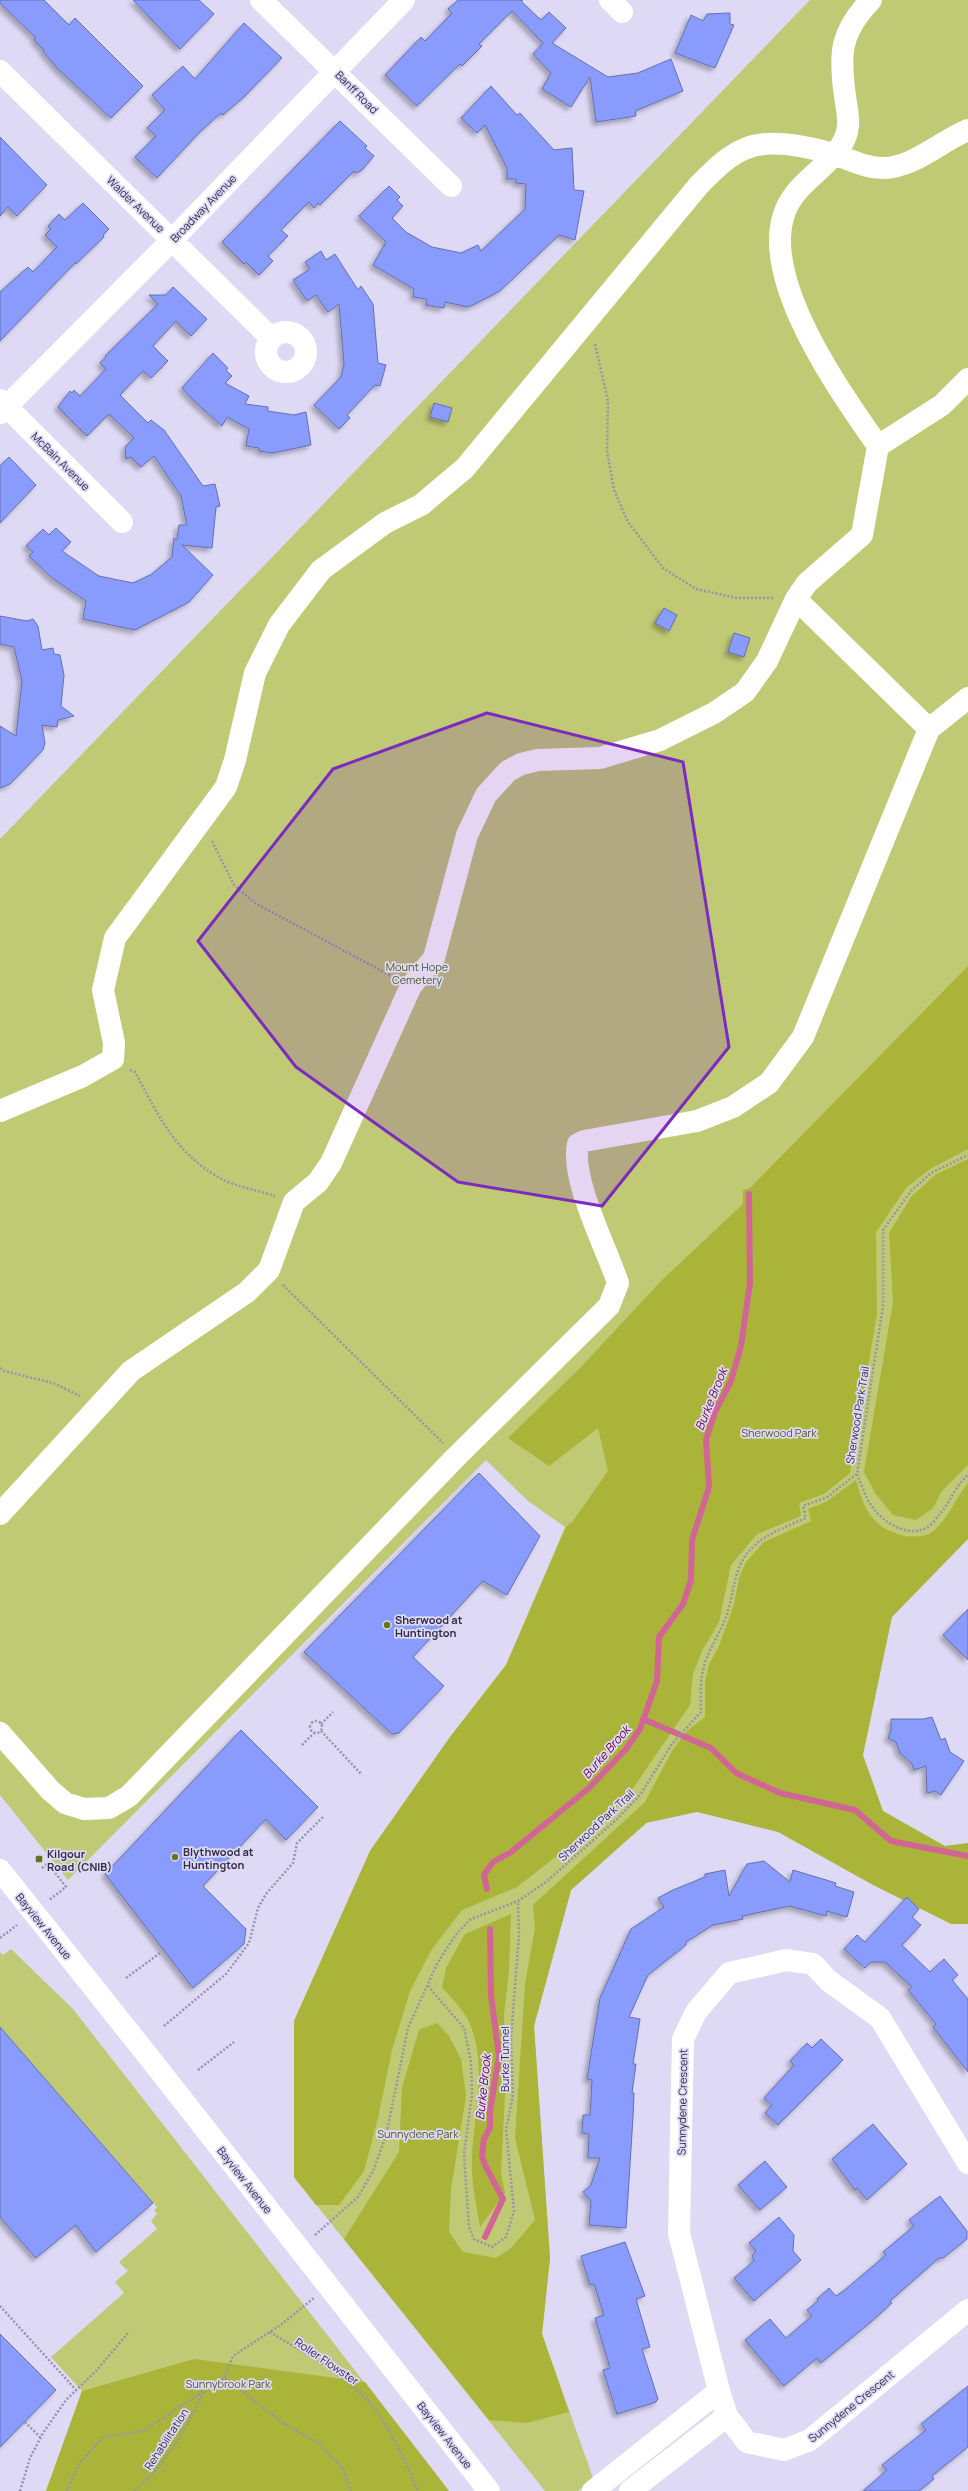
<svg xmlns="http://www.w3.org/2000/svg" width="968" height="2491" font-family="Manrope,sans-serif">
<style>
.green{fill:#c0c974}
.forest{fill:#aab439}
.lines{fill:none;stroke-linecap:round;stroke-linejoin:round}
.stream{stroke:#d16695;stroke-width:6}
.building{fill:#899cfe;stroke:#6470ac;filter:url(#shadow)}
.path{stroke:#9792ad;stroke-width:2.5;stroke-dasharray:2 2;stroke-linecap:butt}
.minor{stroke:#fff;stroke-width:22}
.major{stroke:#fff;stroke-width:22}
.marked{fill:#7b2cbf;fill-opacity:0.2;stroke:#7b2cbf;stroke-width:3;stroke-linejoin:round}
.poi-dot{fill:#6b721a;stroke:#ded9f5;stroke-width:1.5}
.labels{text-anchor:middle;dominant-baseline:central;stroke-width:3.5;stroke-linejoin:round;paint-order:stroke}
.street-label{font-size:11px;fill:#322c46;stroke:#ded9f5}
.park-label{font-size:11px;fill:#525727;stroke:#ded9f5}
.poi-label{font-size:11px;font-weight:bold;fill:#322c46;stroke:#ded9f5;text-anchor:start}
.water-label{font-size:12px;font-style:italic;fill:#69023d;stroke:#ded9f5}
</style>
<defs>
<filter id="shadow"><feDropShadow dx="-3.5" dy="3.5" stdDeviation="2" flood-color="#0004"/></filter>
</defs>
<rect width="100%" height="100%" fill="#ded9f5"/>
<path class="green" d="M810 0H968V1539L571 1890 534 2026 550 2258 542 2334 593 2478 578 2491H545L294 2177V2021L370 1851 450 1737 506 1665 565 1527 528 1501 486 1460 68 1880 0 1795V839Z
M11 1949 73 2009 449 2491H46L82 2391 51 2357 124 2293 115 2282 128 2271 119 2262 157 2229 151 2221 157 2214 154 2210 157 2207 0 2027V1952L3 1955Z"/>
<path class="forest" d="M968 966V1149L930 1169 906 1188 876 1232 877 1314 850 1473 824 1494 799 1503 801 1516 757 1534 731 1565 719 1622 702 1651 693 1674 690 1705 627 1797 598 1824 517 1887 462 1910 432 1949 410 1991 392 2050 378 2118 364 2171 339 2205H316L294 2177V2021L370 1851 450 1737 506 1665 566 1527 573 1521 608 1471 598 1428 549 1466 508 1438 581 1367 661 1281 743 1204V1190L750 1188Z
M968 1159V1465L942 1491 933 1508 916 1520 893 1515 875 1493 864 1472 893 1302 889 1233 911 1197 935 1175Z
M856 1480C864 1510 873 1529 905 1536 913 1537 925 1537 932 1532 948 1520 955 1499 968 1483V1539L892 1617 863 1755 883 1811 945 1846 968 1843V1924H951L873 1885 778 1832 697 1812 646 1823 571 1890 534 2026 550 2258 542 2334 569 2412 526 2423 489 2420 344 2239 399 2152 402 2088 419 2030 437 2023 449 2036 461 2059 466 2096 451 2189 449 2232 463 2252 496 2258 511 2248 535 2220 515 2138 525 1984 535 1928 533 1905 645 1802 672 1751 687 1731 705 1717V1682L709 1664 719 1646 734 1604 739 1578 746 1562 764 1542 811 1521 808 1509 826 1502Z
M511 1914 509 1971 504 2015 505 2094 501 2173 505 2193 480 2227C476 2204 471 2181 472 2157 474 2113 489 2060 467 2018 461 2007 450 1997 442 1987L446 1968 465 1934Z
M194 2359 365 2382 449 2491H46L82 2391Z"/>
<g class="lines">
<path class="stream" d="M643 1719 711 1748 736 1773 780 1793 855 1810 891 1841 968 1856
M487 1889 484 1875 493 1862 511 1852 589 1788 626 1749 640 1729 657 1681 659 1637 683 1604 691 1580 692 1540 709 1487 706 1440 715 1412 731 1381 741 1346 750 1283 749 1194
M485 2237 503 2199 485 2165 482 2156 484 2139 490 2128V2111L499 2056 491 1995 490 1929"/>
</g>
<path class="building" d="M0 0H44L69 25 75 18 143 86 111 118 58 69 43 51 44 50 34 40 36 38 0 3Z
M133 0H199L214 14 180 49Z
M458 0H523L521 1 541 20 549 12 566 28 552 43 608 77 638 73 671 59 683 91 635 111 636 116 596 122 590 77 571 107 542 89 551 73 533 54 543 43 512 11 479 44 482 46 462 66 460 64 417 106 385 75 421 37 425 41 452 13 448 9Z
M730 13V24L734 25 715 68 675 53 691 15 703 21 707 14Z
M244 23 282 58 244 97 223 115 221 113 200 132 157 178 135 157 156 136 147 128 165 110 152 95 183 66 195 79Z
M491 86 517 115 520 113 554 150 572 148 574 190 584 191 575 240 559 235 500 291 477 303 468 307 445 302 444 308 426 305 427 299 413 297 414 289 373 265 386 242 359 216 389 186 400 197 397 200 403 206 392 218 406 232 432 247 461 253 478 245 481 251 525 209 526 184 516 183V179H507V168L485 125 477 133 461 118Z
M340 121 367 146 365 148 374 156 362 170 356 173 354 171 320 205 318 203 314 208 309 202 281 230 288 236 268 256 273 261 259 275 246 262 244 264 222 242Z
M0 137 47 185 17 216 8 207 0 216Z
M83 203 109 229 103 235 104 237 76 264 75 263 0 341V292L28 267 33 272 57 247 45 235 51 229 48 226 59 214 65 220Z
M321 251 326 260 335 254 358 290 361 286 373 304 378 363 386 365 380 386 375 385 347 415 350 418 339 429 314 405 341 377 344 364 339 304 328 312 316 295 307 301 293 280 310 269 305 262Z
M173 287 207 319 191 336 176 321 153 346 168 361 151 378 143 371 120 395 148 423 151 420 164 430 203 486 215 484 220 506 216 507 212 548 182 545 213 575 189 602 135 630 83 619 86 601 52 578 29 556 33 552 26 546 43 529 49 535 56 528 71 542 62 551 99 576 133 583 152 574 172 557 174 538 177 540 179 525H187L181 496 154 456 141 467 131 457 126 459 125 447 134 438 109 414 87 436 58 407 70 391 72 393 74 390 80 396 106 369 100 363 106 357 105 356 158 304 149 295H166Z
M213 353 228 368 226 370 232 376 225 383 249 396 245 404 268 407V411L294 415 306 412 311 445 273 453 259 451V448L246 446 249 429 227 417 222 426 193 400 182 388Z
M434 403 452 408 448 422 430 417Z
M9 457 36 485 0 523V466Z
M664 608 677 615 669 631 655 623Z
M0 616 27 621 33 619 38 626 42 650 53 648 54 654 60 655 64 675 61 706 74 716 58 720 57 727 42 725 45 743 43 750 10 784 0 788V726L16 736 22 681 14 647 0 644Z
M734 633 750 638 744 657 728 652Z
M479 1473 540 1536 507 1595 483 1581 413 1657 444 1686 399 1733 392 1734 304 1652Z
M968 1609V1660L943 1635Z
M932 1717 941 1740 945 1738 950 1752 964 1761 941 1795 935 1791 927 1793 926 1766 914 1770 912 1764 900 1753 896 1742 888 1738 891 1730V1719H924Z
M241 1730 318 1807 286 1840 266 1819 203 1886 246 1929 244 1944 193 1988 105 1874Z
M764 1861 790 1882 793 1870 836 1883 835 1886 854 1892 847 1917 827 1911 826 1916 790 1906 742 1916 743 1919 713 1925 686 1942V1945L648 1975 629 2017 640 2019 633 2064H636L632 2093H634L633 2117 626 2228 589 2225 591 2201 583 2192 591 2185 600 2158H588L589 2134 582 2133 583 2115H590L592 2080 587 2079 600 1998 631 1929 664 1907 658 1898 673 1890 705 1877V1874L725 1870 729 1896 747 1864Z
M907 1897 919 1909 912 1917 921 1925 902 1945 930 1972 944 1959 958 1975 952 1980 968 1999V2072L933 2027 936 2024 908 1990 912 1987 885 1962H871L865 1968 844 1949 857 1935 865 1942Z
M0 2027 153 2203 96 2252 76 2225 36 2258 0 2217Z
M821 2039 843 2060 778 2125 765 2113 772 2105 764 2098 794 2065 790 2061 807 2043 812 2048Z
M873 2124 907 2164 867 2200 857 2188 855 2190 832 2159Z
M765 2161 787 2187 760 2210 738 2185Z
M940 2196 967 2231V2239L943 2258H939L890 2301 892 2303 872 2321 821 2363 817 2358 784 2386 745 2340 770 2319 786 2338 812 2316 807 2310 818 2301 817 2299 829 2288 836 2296 846 2289 886 2255 883 2252 914 2226 909 2220Z
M779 2217 794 2235 793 2251 801 2260 754 2301 734 2278 754 2261 752 2256 756 2251 749 2243Z
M625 2242 645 2296 636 2299 650 2347 642 2349 658 2399 656 2402 617 2414 603 2370 610 2368 595 2318 604 2315 594 2284 590 2285 581 2256Z
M0 2334 56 2390 0 2447Z
M968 2386V2447L932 2476 934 2479 919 2491H863L887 2470 882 2465 926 2430 921 2424Z"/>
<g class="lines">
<path class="path" d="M595 344 608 401 607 451 614 490 628 522 663 568 696 589 737 598H774
M212 841 234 885 255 903 393 977
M130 1070 135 1072C159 1116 174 1152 220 1178 235 1187 258 1190 275 1196
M283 1285 443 1443
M0 1368 4 1371 53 1383 80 1396
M857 1474C861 1484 865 1496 871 1505 881 1521 906 1538 926 1528 931 1526 936 1519 939 1515 950 1503 955 1486 968 1475
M310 1727a6 6 0 1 1 12 0a6 6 0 1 1-12 0Z
M321 1724 333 1712
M321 1731 362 1775
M302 1745 314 1733
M42 1868 48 1863 66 1887 49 1900
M0 1938 17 1925
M126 1978 160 1953
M428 1986 464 2028 471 2062 472 2094 464 2155 469 2227 474 2239 492 2247 506 2237 514 2211 506 2130 513 2095 511 2038 519 1935 518 1901
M164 2026 226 1974 249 1943 258 1908 266 1894 293 1863 297 1843 324 1816
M198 2070 234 2042
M315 2235 358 2197 373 2171 386 2136 408 2028 438 1962 457 1933 471 1919 518 1901 546 1882 616 1820 640 1795 672 1744 701 1712C701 1700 700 1687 702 1676 705 1653 720 1635 727 1614 734 1593 734 1568 749 1551 764 1534 786 1527 806 1518L803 1506 827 1497 857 1474 883 1306V1230L911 1191 931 1173 968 1155
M0 2306 76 2390
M270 2332C299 2350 331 2367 356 2389 385 2415 404 2457 418 2491
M225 2378 283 2423 317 2442 343 2469 351 2491
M25 2422 40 2437
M20 2491 30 2458 43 2433 66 2400 97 2370 128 2333
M67 2491 79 2464 103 2437 143 2431 224 2378 233 2356 282 2324 314 2298
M134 2491C166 2465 186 2428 204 2391"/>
<path class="minor" d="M261 0 451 186
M610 0 622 12
M0 71 271 338
M266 352a20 20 0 1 1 40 0a20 20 0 1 1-40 0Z
M0 400 122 522
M0 413 172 240 404 0
M878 446 942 405 968 379
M796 599 929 729
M0 1111 83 1076 113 1059 114 1043 103 990 115 938 226 787 235 760 255 673 279 625 321 570 385 523 421 505 465 468 699 185C713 171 728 155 747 148 772 138 809 147 833 154 850 159 864 168 883 168 913 168 941 141 968 130
M0 1514 131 1371 247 1292 269 1270 294 1202 318 1182 331 1163 411 986 434 958 467 835 486 795 508 771 521 764 538 760 600 758 660 740 714 713 745 692 767 661 796 599 807 583 862 535 878 446C840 391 743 259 795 194 810 174 846 154 848 126 849 117 846 105 845 96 839 54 840 32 871 0
M0 1733 50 1790 65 1803 84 1809 109 1808 129 1796 456 1457 609 1306 618 1283C607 1249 570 1179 578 1144L584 1141 697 1121 733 1107 769 1083 803 1037 929 729 968 698
M968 2163 880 2018 829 1981 813 1964 787 1960 729 1973 696 2012 683 2039 679 2233 719 2391 727 2416 747 2442 784 2450 810 2440 968 2310
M593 2491 719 2391
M630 2491 727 2416"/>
<path class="major" d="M0 1870 156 2066 489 2491"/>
</g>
<path class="marked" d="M487 713 683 762 729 1047 602 1206 458 1182 296 1067 198 941 333 769Z"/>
<g class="poi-dot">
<circle cx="387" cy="1625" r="4"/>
<circle cx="175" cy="1857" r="4"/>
<rect x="35" y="1855" width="8" height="8" rx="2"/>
</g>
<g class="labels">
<g class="street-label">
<text transform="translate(357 92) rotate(45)">Banff Road</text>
<text transform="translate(136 204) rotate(44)">Walder Avenue</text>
<text transform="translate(203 208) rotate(-46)">Broadway Avenue</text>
<text transform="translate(61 461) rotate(45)">McBain Avenue</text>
<text transform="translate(857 1415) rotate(-81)">Sherwood Park Trail</text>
<text transform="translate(596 1825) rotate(-43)">Sherwood Park Trail</text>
<text transform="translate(44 1926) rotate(51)">Bayview Avenue</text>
<text transform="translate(504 2059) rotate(-90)">Burke Tunnel</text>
<text transform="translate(682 2102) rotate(-89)">Sunnydene Crescent</text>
<text transform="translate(245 2180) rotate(52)">Bayview Avenue</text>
<text transform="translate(327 2361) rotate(34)">Roller Flowster</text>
<text transform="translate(851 2406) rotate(-39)">Sunnydene Crescent</text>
<text transform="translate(445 2435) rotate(52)">Bayview Avenue</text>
<text transform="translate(166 2439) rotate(-57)">Rehabilitation</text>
</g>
<g class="park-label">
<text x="417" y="966">Mount Hope<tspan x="417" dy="13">Cemetery</tspan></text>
<text x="779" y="1432">Sherwood Park</text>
<text x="418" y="2133">Sunnydene Park</text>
<text x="228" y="2383">Sunnybrook Park</text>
</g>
<g class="poi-label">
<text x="395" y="1619">Sherwood at<tspan x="395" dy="13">Huntington</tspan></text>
<text x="183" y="1851">Blythwood at<tspan x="183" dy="13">Huntington</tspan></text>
<text x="47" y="1853">Kilgour<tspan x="47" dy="13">Road (CNIB)</tspan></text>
</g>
<g class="water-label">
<text transform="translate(711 1399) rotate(-68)">Burke Brook</text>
<text transform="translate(606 1752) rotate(-49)">Burke Brook</text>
<text transform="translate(483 2087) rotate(-84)">Burke Brook</text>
</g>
</g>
</svg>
